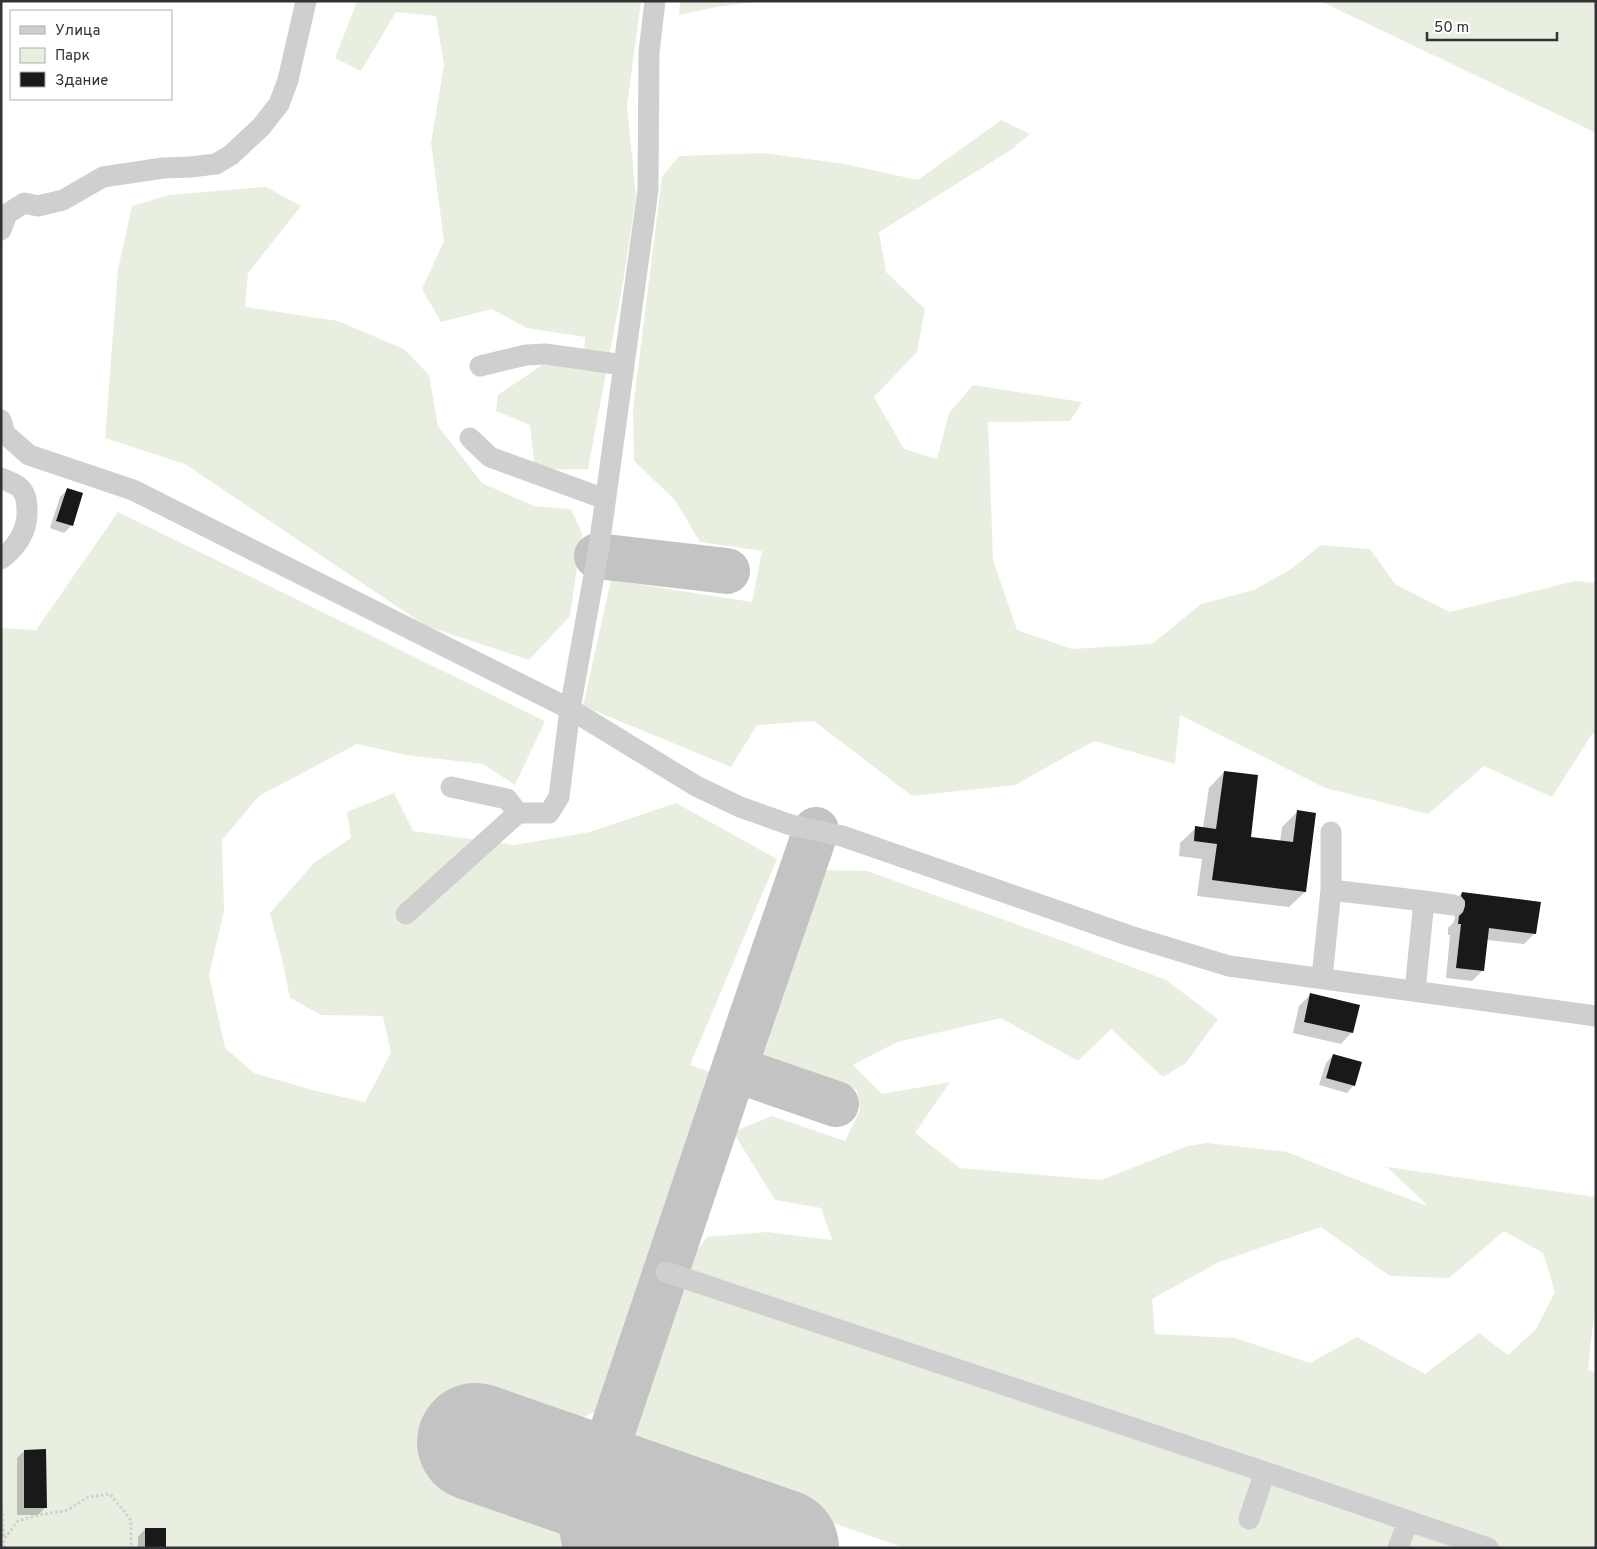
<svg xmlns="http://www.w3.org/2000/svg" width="1597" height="1549" font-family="Overpass,sans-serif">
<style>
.green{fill:#e9efe0;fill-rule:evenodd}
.shadow{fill:#0003}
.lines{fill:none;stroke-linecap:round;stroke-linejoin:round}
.taxiway{stroke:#c3c3c3;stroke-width:46}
.runway{stroke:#c3c3c3;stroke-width:118}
.building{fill:#191919}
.path{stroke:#cfcfcf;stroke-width:3;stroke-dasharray:2.5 2.5;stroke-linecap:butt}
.minor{stroke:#cfcfcf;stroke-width:21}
</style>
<rect width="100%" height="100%" fill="#fff"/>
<path class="green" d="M359 1H641L627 106 636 196 623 283 588 469 535 470 530 425 496 411 498 395 542 365 583 369 585 337 527 328 492 309 441 322 422 289 444 241 431 143 444 65 436 16 396 12 361 71 335 58 356 4Z
M680 1H760L717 7 679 15Z
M1320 1H1596V133Z
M1001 120 1030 134 1011 150 879 232 886 272 925 309 917 352 874 397 904 449 937 459 949 413 973 385 1082 402 1070 421 988 422 993 560 1017 630 1072 649 1152 644 1201 604 1254 590 1291 569 1321 545 1370 549 1395 584 1450 612 1575 581 1596 583V733L1592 734 1552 797 1484 766 1428 814 1325 788 1180 715 1175 764 1094 741 1015 785 912 796 814 721 757 725 731 767 583 706 611 580 752 602 762 551 700 542 675 500 634 461 633 409 662 177 679 156 763 153 845 164 918 180Z
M266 187 301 206 248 273 245 307 338 321 404 349 429 375 438 426 482 483 534 506 571 509 582 533 570 616 529 660 426 626 185 464 105 438 118 269 132 206 169 195Z
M118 512 545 721 515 785 483 764 406 755 357 744 259 796 222 840 224 911 209 975 225 1048 254 1073 312 1090 365 1102 391 1053 383 1016 321 1015 290 998 282 959 270 913 315 862 351 838 347 812 394 793 413 831 514 845 590 832 676 803 777 859 690 1065 713 1073 599 1409 566 1428 482 1402 456 1478 568 1518 574 1548H1V628L36 630Z
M822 870 867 871 1066 942 1166 980 1218 1019 1186 1063 1163 1077 1111 1029 1078 1061 1001 1018 897 1042 853 1065 882 1094 950 1082 915 1133 960 1168 1101 1180 1188 1146 1207 1143 1287 1152 1352 1178 1428 1206 1387 1167 1596 1197V1296L1588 1370 1596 1372V1548H905L654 1461 632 1429 673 1321 666 1291 707 1237 767 1232 832 1240 821 1208 775 1200 733 1132 772 1116 845 1141 860 1110 857 1090 828 1079H790L761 1063 770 1037 762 1024 794 909ZM1321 1227 1390 1276 1449 1278 1504 1231 1543 1253 1555 1292 1536 1329 1508 1355 1479 1333 1425 1374 1357 1337 1310 1363 1235 1338 1155 1334 1152 1299 1219 1262Z
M612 1534 652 1548H605Z"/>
<path class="shadow" d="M67 490 72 525 64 533 50 528 60 497Z
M1224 772 1249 838 1280 842 1282 827 1298 811 1305 892 1289 907 1197 896 1202 859 1179 856 1180 843 1196 828H1203L1209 788Z
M1462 893 1535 933 1524 944 1487 940 1483 970 1472 981 1446 978 1450 935H1448V928L1453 923 1455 918 1451 904Z
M1310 995 1352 1032 1341 1044 1293 1033 1299 1006Z
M1333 1055 1354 1085 1347 1093 1319 1085 1326 1063Z
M24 1451 45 1508 38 1515H17V1458Z
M145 1529 165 1548H138V1537Z"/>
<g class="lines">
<path class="taxiway" d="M597 556 727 571
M734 1069 836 1104
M586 1548 581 1524 751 1019 816 830"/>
<path class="runway" d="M476 1442 780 1548"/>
</g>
<path class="building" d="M67 488 83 493 73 526 56 521Z
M1224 771 1258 775 1251 837 1293 842 1297 810 1316 813 1306 892 1212 880 1217 844 1194 841 1195 826 1216 829Z
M1462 892 1541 902 1536 934 1489 928 1484 971 1456 968 1461 924H1458L1459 916 1463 912 1465 906V901L1461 896Z
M1310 993 1360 1005 1353 1033 1304 1022Z
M1333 1054 1362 1062 1355 1086 1326 1078Z
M46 1449 47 1508H24V1450Z
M145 1528H166V1548H145Z"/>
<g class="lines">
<path class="path" d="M1 1499 4 1539
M4 1548V1539L18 1521 34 1516 68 1510 88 1497 110 1494 131 1520V1548"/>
<path class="minor" d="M1 230 7 214 24 203 38 206 63 200 103 177 163 168 190 167 216 164 231 155 261 127 279 104 288 80 306 1
M480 366 526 355 545 354 624 365
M1 420 5 434 29 455 133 490 570 709 696 786 740 807 791 825 842 836 1130 936 1229 966 1596 1016
M470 438 490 457 605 499
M1 478C7 481 14 483 19 487 25 492 27 501 27 509 28 530 18 546 1 559
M451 787 507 799 518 813
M1331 832V890
M1424 901 1453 905
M406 914 518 813H549L559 797 570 709 599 547 648 190 649 52 655 1
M1322 978 1331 890 1424 901 1415 991
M666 1272 1265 1472 1488 1548
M1249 1519 1265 1472
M1398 1548 1408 1521"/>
</g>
<rect width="1597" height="1549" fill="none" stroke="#323232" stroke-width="5"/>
<rect x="10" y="10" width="162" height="90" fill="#ffffff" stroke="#adadad"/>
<rect x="20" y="26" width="25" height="8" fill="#cfcfcf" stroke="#adadad"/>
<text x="55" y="35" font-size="15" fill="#323232">Улица</text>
<rect x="20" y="48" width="25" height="15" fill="#e9efe0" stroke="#adadad"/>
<text x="55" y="60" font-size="15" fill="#323232">Парк</text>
<rect x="20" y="72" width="25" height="15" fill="#191919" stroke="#adadad"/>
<text x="55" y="85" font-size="15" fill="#323232">Здание</text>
<path d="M1427 32v8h130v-8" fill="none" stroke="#323232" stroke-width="2.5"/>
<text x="1434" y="32" font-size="15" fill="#323232" stroke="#ffffff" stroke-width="4" paint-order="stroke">50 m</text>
</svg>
